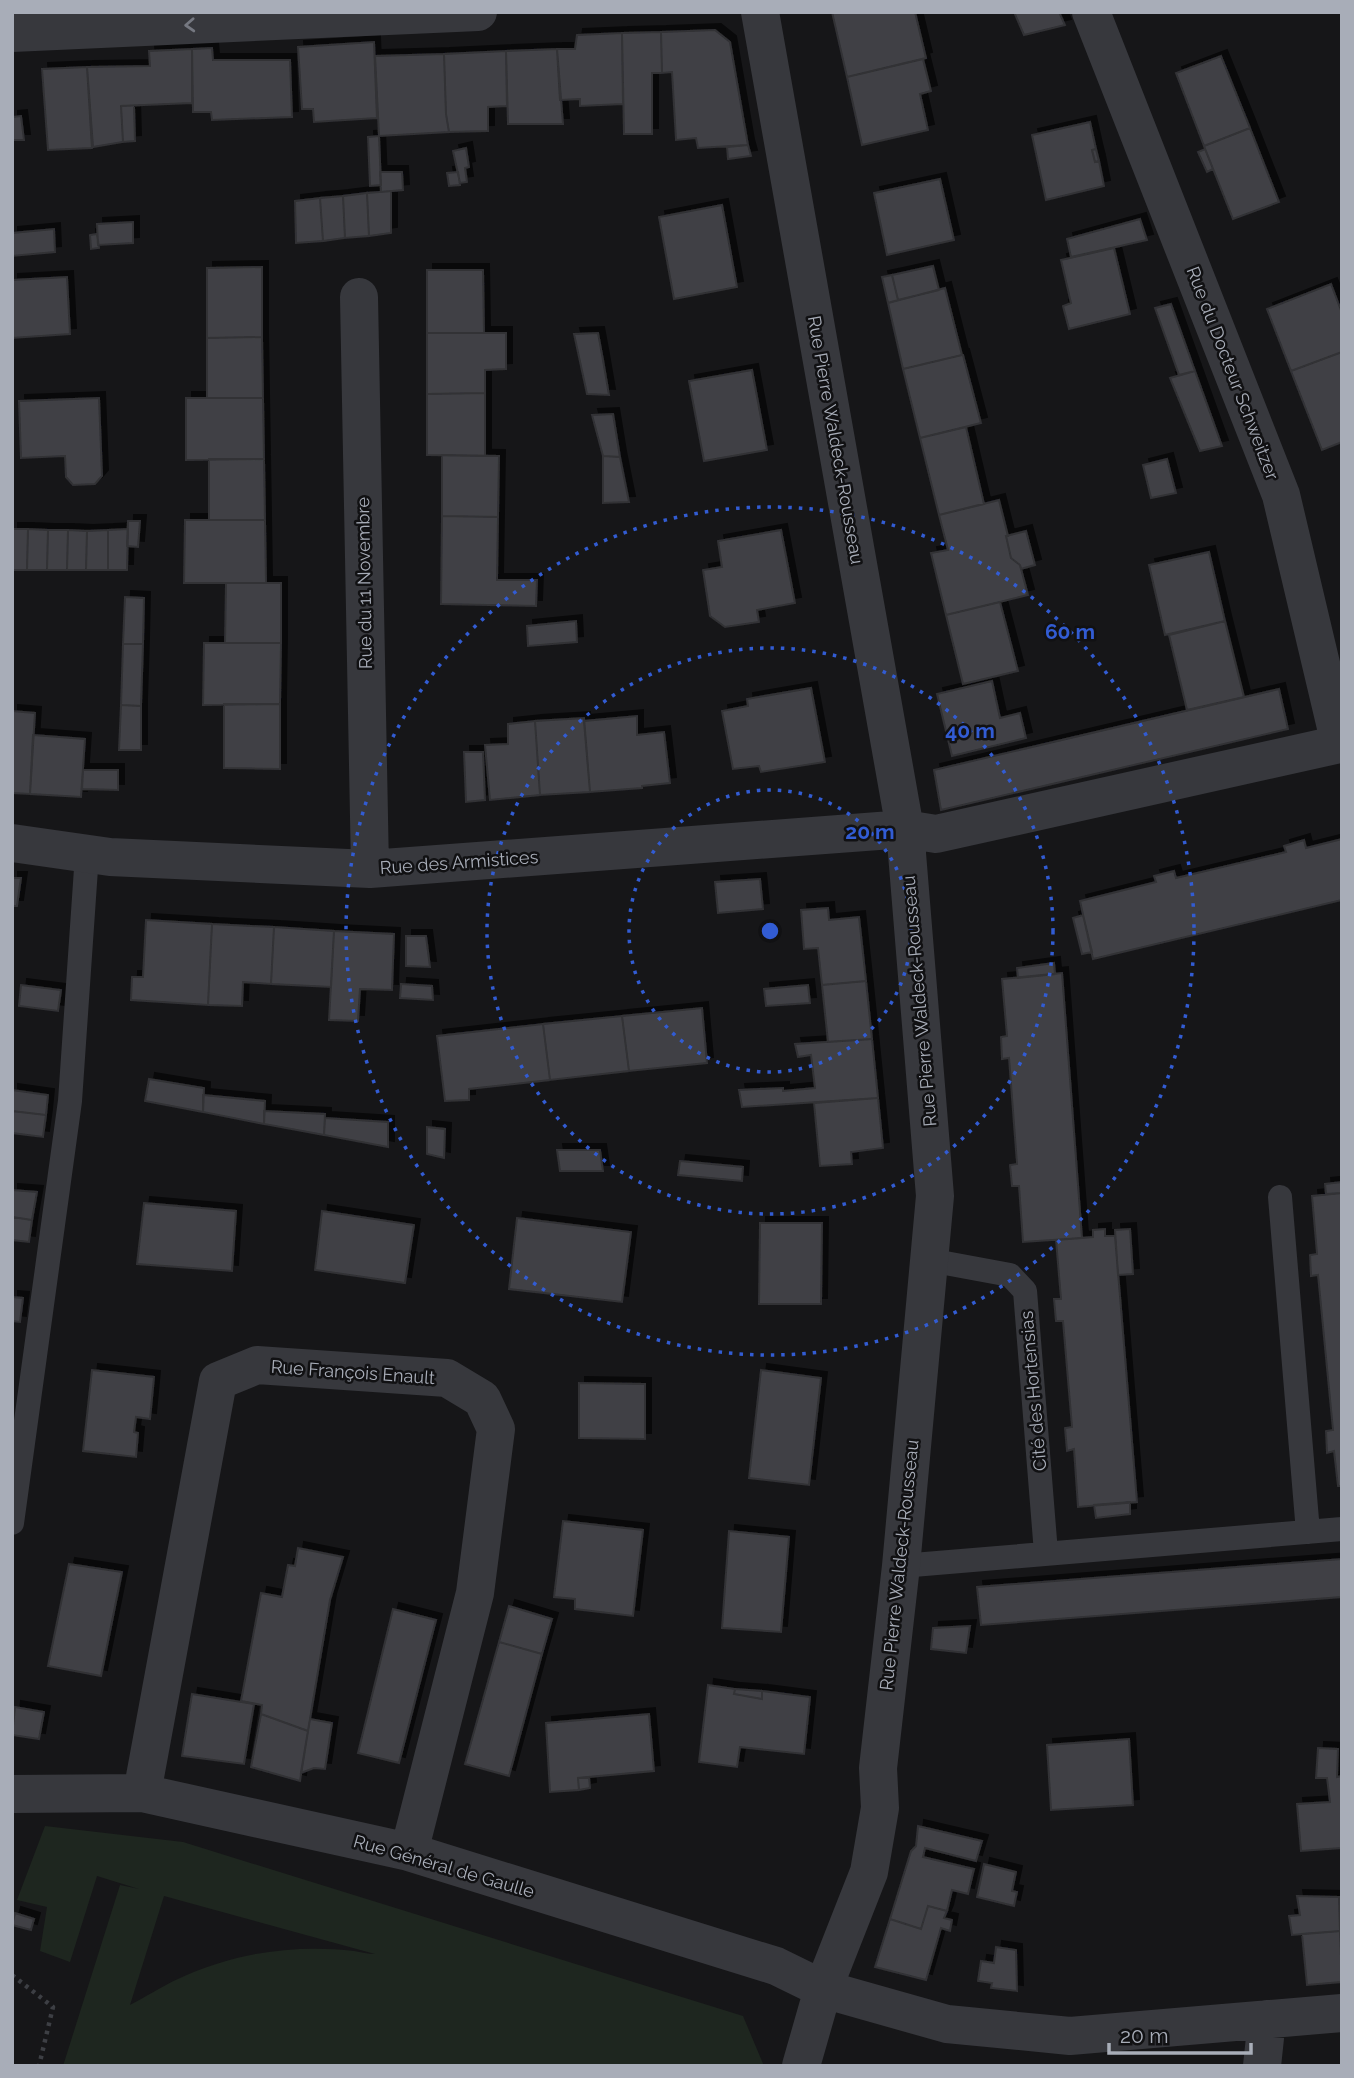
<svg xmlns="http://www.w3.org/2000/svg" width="1354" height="2078" font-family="Raleway,sans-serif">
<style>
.green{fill:#1e261f;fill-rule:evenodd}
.building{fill:#404145;stroke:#303034;stroke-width:2;filter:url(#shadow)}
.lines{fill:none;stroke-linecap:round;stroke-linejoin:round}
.path{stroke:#3d3f44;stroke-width:4.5;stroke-dasharray:3.5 5;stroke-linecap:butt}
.lane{stroke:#37383d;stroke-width:24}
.street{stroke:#37383d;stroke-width:38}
.oneway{stroke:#757881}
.ring{fill:none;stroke:#325cd3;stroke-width:3.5;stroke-dasharray:3.5 7}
.labels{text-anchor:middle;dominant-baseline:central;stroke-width:5;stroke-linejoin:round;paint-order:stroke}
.street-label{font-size:18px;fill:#a8adb8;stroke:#111113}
.centre{fill:#325cd3;stroke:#111113;stroke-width:3.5}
.ring-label{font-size:21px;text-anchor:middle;font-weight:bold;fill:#325cd3;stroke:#111113;stroke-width:5;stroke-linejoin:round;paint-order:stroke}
</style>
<defs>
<filter id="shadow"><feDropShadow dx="6" dy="-6" stdDeviation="0" flood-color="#0009"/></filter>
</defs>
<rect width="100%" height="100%" fill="#161618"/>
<path class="green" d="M45 1826 183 1842 743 2016 764 2066H63L120 1885 139 1889 97 1876 70 1962 40 1951 47 1907 17 1900ZM164 1896 375 1954C368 1954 361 1952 354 1951 294 1944 233 1953 178 1979 162 1986 146 1997 130 2005Z"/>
<path class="building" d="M832 12H915L926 58 847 77Z
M1014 12H1059L1065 25 1024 35Z
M715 30 730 42 748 145 698 148 696 138 676 140 672 72 662 73 661 32Z
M661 32 662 73H652V134H624L622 33Z
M622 33 623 104 580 106V99L560 100 557 49H575L577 35Z
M374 42 377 118 314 122 313 109H302L298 47Z
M212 48 213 60H290L292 117 212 120 211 112H193L192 49Z
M192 49V103L121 106 123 142 93 147 87 67 150 66 149 51Z
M557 49 563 124H508L506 51Z
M506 51 507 106 488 107V131L449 132 446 114 444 54Z
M444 54 446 114 449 132 379 136 375 56Z
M1221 56 1250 128 1204 146 1176 73Z
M923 59 931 91 920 94 928 130 862 145 847 77Z
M87 67 92 148 48 150 42 69Z
M121 106H134L135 141 123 142Z
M21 116 24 140H12V117Z
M1090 122 1096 149 1092 150 1095 162 1099 161 1104 186 1046 200 1032 135Z
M1250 128 1279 202 1233 219 1204 146Z
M379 136 381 185 370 186 368 137Z
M748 145 751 156 728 159 727 147Z
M466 148 469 167 465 168 467 182 460 183 453 151Z
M1096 149 1099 161 1095 162 1092 150Z
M1205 149 1213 169 1207 172 1198 152Z
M380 172H402L403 190 381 192Z
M458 172 460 185 449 186 447 173Z
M940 179 954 240 887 255 874 193Z
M391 191V233L369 236 367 193Z
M367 193 369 236 345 238 343 196Z
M343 196 345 238 323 241 320 198Z
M320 198 323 241 296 243 295 201Z
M722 205 737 287 674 299 659 217Z
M1140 219 1147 240 1071 257 1067 239Z
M133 222V243L98 245 97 224Z
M54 229 55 252 12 256V233Z
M97 234 99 248 91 249 90 235Z
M1114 248 1130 314 1069 329 1063 306 1071 303 1061 260Z
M933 266 939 290 898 300 892 275Z
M262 267V337L207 338V268Z
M427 270H483L484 333H427Z
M892 275 898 300 888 303 882 277Z
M67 277 70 334 12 338V280Z
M1331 284 1342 313V352L1291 371 1267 309Z
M945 288 962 355 903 369 888 303Z
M1171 304 1195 371 1179 375 1155 308Z
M427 333H506V369L485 370V393L427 394Z
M598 333 603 360 609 395 587 394 574 334Z
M262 337 263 398H207V338Z
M1342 352V442L1322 450 1291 371Z
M962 355H963L981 423 920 438 903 369Z
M752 370 767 450 704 461 689 381Z
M1195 371 1222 446 1200 451 1170 378Z
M485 393V456L427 455V394Z
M99 398 102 476 95 484 73 485 66 477 65 456 21 458 19 401Z
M186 398H263L264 459 186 460Z
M613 414 620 457 603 456 592 415Z
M966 427 984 504 939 515 920 438Z
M442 455 499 456 498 517 442 516Z
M603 456 620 457 629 502 603 503Z
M209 459H264L265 520H209Z
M1167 459 1176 493 1151 498 1143 465Z
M999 500 1008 536H1006L1011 558 1020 565 1028 595 946 615 931 553 948 550 939 515Z
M442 516 498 517 497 580H537L536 606 441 604Z
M185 520H265L266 583H184Z
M128 521H140L138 547 127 546Z
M12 529H28L27 570H12Z
M28 529 48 530 47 570H27Z
M128 529 127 570H108V530Z
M48 530H68L67 570H47Z
M68 530 87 531 86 570H67Z
M108 530V570H86L87 531Z
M781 530 795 603 757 610 759 622 725 627 710 616 703 570 722 567 718 541Z
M1026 531 1035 565 1021 569 1020 565 1011 558 1006 536Z
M1209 552 1225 621 1165 635 1149 565Z
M226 583H281V643H225Z
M125 597 144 598 143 644H123Z
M1000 602 1018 671 963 684 946 615Z
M576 621 577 642 528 646 527 626Z
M1225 621 1244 697 1187 710 1169 635Z
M204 643H281L280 704 203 705Z
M123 644H143L141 706 121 705Z
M992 681 1000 718 1020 713 1026 738 952 756 937 694Z
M811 688 825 762 761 772 759 766 733 769 722 711 748 706 747 699Z
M1279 689 1288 729 941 810 934 770Z
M224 704H280V769L224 768Z
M121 705 141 706V750H119Z
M12 711 35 713 30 794 12 793Z
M637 716V735L664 732 670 783 642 786V788L590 792 584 721Z
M584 718 590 792 540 795 535 721Z
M535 721 540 795 490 800 485 745 508 744V724Z
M33 735 85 739 81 797 30 794Z
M464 752H483L485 800 466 802Z
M83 770H118V790L82 789Z
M1342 839V900L1093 959 1080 901 1156 882 1154 876 1174 871 1176 878 1286 852 1284 846 1304 840 1306 848Z
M12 878H21L17 906H12Z
M760 879 763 909 718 913 715 882Z
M828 908 829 920 859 917 866 981 822 985 818 948 804 949 801 910Z
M1083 915 1092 952 1082 954 1073 918Z
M146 920 212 924 208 1005 131 1000 132 977H143Z
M212 924 274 927 271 984 243 982 242 1006 208 1005Z
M274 927 334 931 331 987 271 984Z
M334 931 394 934 392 990 360 989 358 1021 329 1020Z
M406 936H426L430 967 406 966Z
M1054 963 1055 974 1018 978 1017 968Z
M1062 973 1082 1238 1023 1242 1019 1186H1012L1010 1165 1017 1164 1009 1058 1002 1059 1001 1037 1007 1036 1002 979Z
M866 981 872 1039 828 1042 822 985Z
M401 984 432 986 433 1000 400 998Z
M21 985 61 990 58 1011 19 1006Z
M808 985 810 1003 766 1006 764 989Z
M702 1008 707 1063 629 1071 622 1016Z
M622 1016 629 1071 550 1080 543 1024Z
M543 1024 550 1080 469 1089V1100L445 1101 437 1036Z
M872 1039 878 1098 742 1107 739 1090 783 1088V1091L815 1088 811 1055 798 1057 795 1044Z
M149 1079 204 1088 203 1112 145 1101Z
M12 1090 48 1095 46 1115 12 1111Z
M203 1095 265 1101 264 1124 203 1112Z
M878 1098 883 1148 851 1152 852 1164 820 1166 814 1103Z
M12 1111 46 1115 43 1137 12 1133Z
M264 1111 325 1114 324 1135 264 1124Z
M325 1118 388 1122V1147L324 1135Z
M427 1127 445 1129 444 1158 427 1154Z
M557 1150H600L603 1171H560Z
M680 1161 743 1167 742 1181 678 1175Z
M1342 1182V1193L1326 1194 1325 1184Z
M12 1190 37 1192 32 1220 12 1217Z
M1342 1193V1486H1338L1334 1451 1327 1453 1326 1431 1333 1430 1318 1275 1311 1276 1310 1255 1317 1254 1312 1196Z
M144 1203 236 1211 232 1271 137 1264Z
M322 1211 414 1225 405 1283 315 1270Z
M12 1217 32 1220 29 1242 12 1240Z
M517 1218 631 1232 622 1302 509 1289Z
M760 1223H822L821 1304H759Z
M1105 1229V1236H1115L1137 1502 1078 1507 1074 1449 1067 1451 1065 1428 1072 1427 1063 1321H1056L1054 1299H1061L1056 1240 1093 1237V1230Z
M1130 1229 1133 1274 1118 1275 1115 1230Z
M12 1297 23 1298 20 1322 12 1321Z
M92 1370 154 1377 150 1419 136 1417 134 1432 138 1433 136 1457 83 1451Z
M761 1370 821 1378 809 1485 749 1478Z
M579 1383 645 1384V1439L579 1438Z
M1130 1502V1514L1096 1518 1094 1505Z
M563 1521 643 1530 633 1616 575 1609V1599L554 1597Z
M729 1531 789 1537 781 1632 722 1628Z
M298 1548 343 1557 330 1600 308 1731 261 1714 262 1705 241 1701 261 1593 282 1597 288 1565 295 1566Z
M1342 1559V1597L981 1625 977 1587Z
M69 1564 122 1572 101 1676 48 1666Z
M509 1606 552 1619 542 1654 499 1642Z
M393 1609 436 1620 399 1763 358 1753Z
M970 1626 966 1653 931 1649 933 1628Z
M499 1642 542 1654 509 1776 465 1764Z
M708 1685 735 1689 734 1694 762 1699V1691L810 1697 804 1754 740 1747 737 1767 699 1762Z
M735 1689 762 1691V1699L734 1694Z
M192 1694 254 1704 244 1764 182 1756Z
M15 1707 44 1712 39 1739 12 1735Z
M261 1714 308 1731 300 1781 251 1767Z
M649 1714 654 1771 578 1778 579 1790 550 1792 546 1723Z
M310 1719 332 1723 325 1769 314 1768 301 1773Z
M1129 1739 1133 1805 1051 1810 1047 1745Z
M1318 1748 1338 1749 1337 1777 1342 1776V1848L1301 1851 1297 1804 1330 1802 1327 1778H1316Z
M589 1777 590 1788 579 1790 578 1778Z
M918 1826 982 1841 976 1861 925 1848 923 1857 974 1869 968 1894 952 1890 947 1911 928 1906 921 1929 890 1919 911 1851 916 1846Z
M984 1864 1016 1872 1012 1891 1017 1892 1014 1906 977 1897Z
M1297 1896 1339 1897 1340 1931 1292 1935 1289 1916 1300 1915Z
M928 1906 947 1911 944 1918 952 1920 950 1931 941 1928 926 1980 875 1967 890 1919 921 1929Z
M15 1913 34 1919 31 1930 12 1925Z
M1340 1931 1342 1982 1307 1985 1302 1934Z
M996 1947 1016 1950 1017 1991 991 1988 992 1983 978 1981 981 1961 994 1963Z"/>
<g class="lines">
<path class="path" d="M12 1975 53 2007 39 2066"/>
<path class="lane" d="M1280 1197 1308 1532
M929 1260 1010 1275 1025 1291 1046 1553
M12 1523 70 1101 87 854
M901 1566 1342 1529"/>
<path class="street" d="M760 12 905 829 935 1196 901 1566 878 1768 880 1808 869 1872 823 1989 801 2066
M12 33 478 12
M359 297 370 869
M12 843 110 857 370 869 905 829 936 834 1340 744 1281 495 1091 12
M142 1793 218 1381 257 1365 447 1378 482 1399 496 1429 475 1593 409 1852
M12 1794 142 1793 409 1852 776 1966 823 1989 947 2024 1070 2036 1342 2013
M1262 2066 1267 2019"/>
</g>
<defs><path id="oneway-chevron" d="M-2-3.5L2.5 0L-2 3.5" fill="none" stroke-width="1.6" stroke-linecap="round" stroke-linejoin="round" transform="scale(1.75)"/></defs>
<use class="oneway" href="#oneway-chevron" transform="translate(190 25) rotate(177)"/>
<g class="ring">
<circle cx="770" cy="931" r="141"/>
<circle cx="770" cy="931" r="283"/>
<circle cx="770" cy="931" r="424"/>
</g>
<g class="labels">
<g class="street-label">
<text transform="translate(1233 373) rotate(69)">Rue du Docteur Schweitzer</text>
<text transform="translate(836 440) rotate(80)">Rue Pierre Waldeck-Rousseau</text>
<text transform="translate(364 583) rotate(-91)">Rue du 11 Novembre</text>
<text transform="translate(459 862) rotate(-4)">Rue des Armistices</text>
<text transform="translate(919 1001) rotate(-95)">Rue Pierre Waldeck-Rousseau</text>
<text transform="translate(353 1372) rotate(4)">Rue François Enault</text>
<text transform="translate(1033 1391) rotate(-95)">Cité des Hortensias</text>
<text transform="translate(899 1565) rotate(-84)">Rue Pierre Waldeck-Rousseau</text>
<text transform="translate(444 1866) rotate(16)">Rue Général de Gaulle</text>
</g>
</g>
<circle cx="770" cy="931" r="10" class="centre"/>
<g class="ring-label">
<text x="1070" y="639">60 m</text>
<text x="970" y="738">40 m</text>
<text x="870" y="839">20 m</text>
</g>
<rect width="1354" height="2078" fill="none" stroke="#a8adb8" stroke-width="28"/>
<path d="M1109 2043v10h142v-10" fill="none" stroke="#a8adb8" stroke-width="3.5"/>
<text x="1120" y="2043" font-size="21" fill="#a8adb8" stroke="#111113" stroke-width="5" paint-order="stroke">20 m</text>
</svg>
